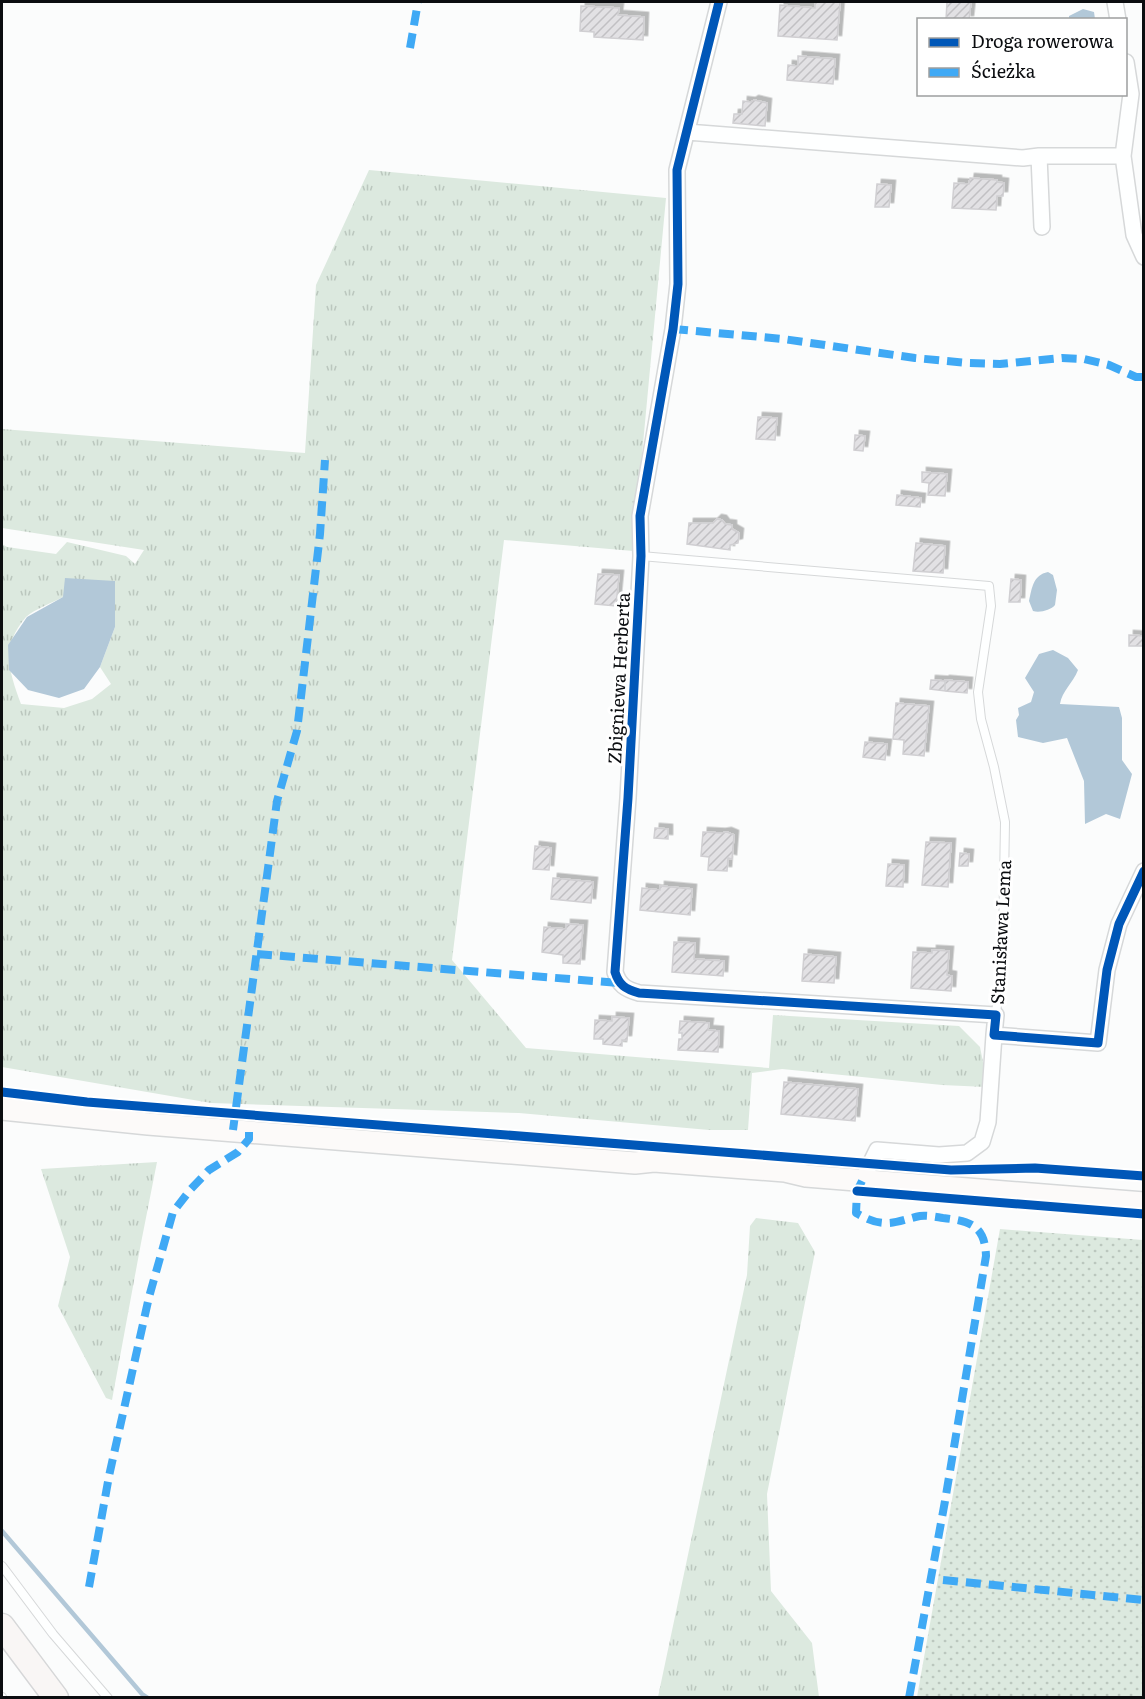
<svg xmlns="http://www.w3.org/2000/svg" width="1145" height="1699" font-family="Literata,serif">
<style>
.grass{fill:url(#grass-tufts);fill-rule:evenodd}
.garden{fill:url(#garden-dots)}
.water{fill:#b2c8d8}
.lines{fill:none;stroke-linecap:round;stroke-linejoin:round}
.stream{stroke:#b2c8d8;stroke-width:4.5}
.building{fill:url(#building-hatch);stroke:#d0cfd2;stroke-width:1.5;filter:url(#shadow)}
.service-casing{stroke:#d6d8d9;stroke-width:10}
.minor-casing{stroke:#d6d8d9;stroke-width:18}
.secondary-casing{stroke:#d6d8d9;stroke-width:24}
.primary-casing{stroke:#d6d7d8;stroke-width:27}
.service{stroke:#feffff;stroke-width:8}
.minor{stroke:#feffff;stroke-width:15}
.secondary{stroke:#fcfaf9;stroke-width:21}
.primary{stroke:#f9f6f5;stroke-width:24}
.quiet{stroke:#3fa9f5;stroke-width:8;stroke-dasharray:15 8;stroke-linecap:butt}
.cycleway-casing{stroke:#fff;stroke-width:13}
.cycleway{stroke:#0057b8;stroke-width:9}
.labels{text-anchor:middle;dominant-baseline:central;stroke-width:6;stroke-linejoin:round;paint-order:stroke}
.street-label{font-size:18px;fill:#0b0d10;stroke:#fff}
</style>
<defs>
<pattern id="grass-tufts" width="24" height="20" patternUnits="userSpaceOnUse" patternTransform="scale(1.5)"><rect width="24" height="20" fill="#dce9df"/><path d="M3 7l-1-3M5 7V3M7 7l1-3M15 17l-1-3M17 17v-4M19 17l1-3" fill="none" stroke="#bbc7be"/></pattern>
<pattern id="garden-dots" width="8" height="8" patternUnits="userSpaceOnUse" patternTransform="scale(1.5)"><rect width="8" height="8" fill="#dce9df"/><path d="M2 2h.1M6 6h.1" fill="none" stroke="#bbc7be" stroke-width="1.8" stroke-linecap="round"/></pattern>
<pattern id="building-hatch" width="6" height="6" patternUnits="userSpaceOnUse" patternTransform="scale(1.5)"><rect width="6" height="6" fill="#e2e1e4"/><path d="M-1 1l2-2M0 6l6-6M5 7l2-2" fill="none" stroke="#c1c0c3"/></pattern>
<filter id="shadow"><feDropShadow dx="4.5" dy="-4.5" stdDeviation="0" flood-color="#0004"/></filter>
</defs>
<rect width="100%" height="100%" fill="#fbfcfc"/>
<path class="grass" d="M369 170 666 198 633 551 504 540 452 960 526 1048 769 1068 773 1015 959 1026 980 1047 986 1077V1087L942 1085 782 1069 752 1073 748 1130H709L519 1113 211 1103 2 1067V544L7 547 56 554 67 542 126 556 135 564 144 550 2 528V429L305 453 316 285ZM63 597 115 627 100 667 111 684 92 699 64 708 21 704C9 671 0 647 26 617 35 609 52 603 63 597Z
M157 1162 141 1243 112 1400 106 1398 58 1306 70 1257 41 1169Z
M756 1218 798 1223 815 1252 767 1494 771 1591 812 1643 819 1697H658L747 1275 750 1226Z"/>
<path class="garden" d="M1000 1229 1143 1240V1697H917Z"/>
<path class="water" d="M1083 9 1094 12 1095 19H1069V16Z
M1048 572 1053 575 1057 590 1055 605C1051 610 1040 613 1033 611L1029 601C1032 588 1033 575 1048 572Z
M65 578 115 581V627L100 667 84 689 59 698 28 690 9 670 8 645 27 617 63 597Z
M1053 650 1068 658 1078 670C1073 683 1062 691 1060 704L1119 707 1122 718V760L1132 774 1120 819 1106 814 1085 824 1084 781 1067 738 1043 743 1018 737 1016 720 1019 715 1018 708 1031 702 1034 692 1025 678 1039 654Z"/>
<g class="lines">
<path class="stream" d="M2 1531 142 1694 148 1698"/>
</g>
<path class="building" d="M815 2H840L837 40 778 36 780 5 815 8Z
M947 2H971L969 20H946Z
M581 6 619 8 618 15 644 17 643 40 594 37V32L580 31Z
M798 56 835 59 833 84 787 80 788 65 798 66Z
M754 100 767 103 765 126 733 123 734 114H742L743 101 751 102Z
M970 178 997 180V182L1004 183 1003 196H997L996 210 952 208 954 183 969 184Z
M877 184 891 185 889 207H875Z
M758 417 777 418 775 440 756 439Z
M855 435 865 436 863 451 854 450Z
M922 472 947 474 945 496 928 495 929 483 922 482Z
M897 495 921 498 920 507 896 505Z
M717 519 722 520 725 524 732 525V529L739 533 738 543 730 545V550L687 544 689 523H713Z
M916 543 945 546 943 573 913 571Z
M598 574 619 575 616 606 595 604Z
M1011 579 1021 580 1020 602H1009Z
M1129 635 1144 636V646H1129Z
M931 680 945 681V691L930 689Z
M945 680 968 682 967 693 945 691Z
M896 703 929 706 924 756 903 754 904 740 893 739Z
M865 742 887 744 885 760 863 757Z
M655 828 668 829V839L654 838Z
M703 832 721 833 727 832 734 835 732 859 728 858 727 871 708 870 709 857 701 856Z
M926 842 951 843 948 887 922 885Z
M535 846 551 848 549 870 533 869Z
M960 853 969 854 968 866H959Z
M888 864 904 865 903 887 886 886Z
M553 878 593 882 591 903 551 899Z
M660 886 692 889 690 915 640 910 642 888 660 890Z
M566 924 583 925 580 964 563 963V955L542 952 544 927 566 929Z
M674 942 695 943 694 959 724 961 723 976 672 972Z
M932 950 949 951 947 975 952 976 951 991 911 988 913 952 932 953Z
M804 954 836 957 834 983 802 981Z
M612 1017 629 1018 627 1040H622V1046L603 1044V1039H594L595 1020 612 1021Z
M680 1021 709 1023 708 1030 719 1031 718 1052 678 1050 679 1039H682V1033H679Z
M784 1082 858 1089 855 1121 781 1114Z"/>
<g class="lines">
<defs>
<path id="service" d="M641 556 989 586 991 606 978 692 981 719 994 767 1005 822 1003 941 996 1015
M2 1566 53 1634 108 1698
M2 1697V1698"/>
<path id="minor" d="M719 2 677 170 678 284 673 329 640 516 641 556 628 798 615 972C619 985 625 989 639 993L996 1015 994 1035 1098 1043 1107 970 1119 924 1144 871
M1115 2 1118 20
M1126 62 1131 94 1123 156 1134 235 1144 257
M687 132C799 140 911 150 1023 158L1039 156H1123
M1039 156 1042 227
M862 1181 877 1150 939 1155 967 1153 982 1142 988 1122 994 1035"/>
<path id="secondary" d="M2 1109 148 1124 635 1163 654 1161 785 1171 806 1176 1144 1203"/>
<path id="primary" d="M2 1626 56 1698"/>
</defs>
<use href="#service" class="service-casing"/>
<use href="#minor" class="minor-casing"/>
<use href="#secondary" class="secondary-casing"/>
<use href="#primary" class="primary-casing"/>
<use href="#service" class="service"/>
<use href="#minor" class="minor"/>
<use href="#secondary" class="secondary"/>
<use href="#primary" class="primary"/>
<path class="quiet" d="M410 48 418 2
M673 329 783 339 915 358 968 363 1000 364 1062 358 1084 359 1109 365 1136 377H1144
M257 954 619 983
M233 1130 277 801 297 731 320 534 325 460
M862 1181 857 1191 856 1213C867 1219 875 1223 887 1223 898 1223 909 1218 920 1216 927 1215 936 1217 943 1218 971 1221 985 1226 986 1256L945 1501 909 1698
M943 1580 1144 1600
M89 1587 109 1476 132 1373 149 1297 173 1212 191 1189 209 1170 238 1152 249 1139V1132"/>
<defs>
<path id="cycleway" d="M719 2 677 170 678 284 673 329 640 516 641 556 628 798 615 972C619 985 625 989 639 993L996 1015 994 1035 1098 1043 1107 970 1119 924 1144 871
M2 1092 87 1102 951 1170 1035 1168 1144 1176
M857 1191 1144 1214"/>
</defs>
<use href="#cycleway" class="cycleway-casing"/>
<use href="#cycleway" class="cycleway"/>
</g>
<g class="labels">
<g class="street-label">
<text transform="translate(618 678) rotate(-87)">Zbigniewa Herberta</text>
<text transform="translate(1000 932) rotate(-87)">Stanisława Lema</text>
</g>
</g>
<rect width="1145" height="1699" fill="none" stroke="#0b0d10" stroke-width="6"/>
<rect x="917" y="18" width="210" height="78" fill="#ffffff" stroke="#9d9e9f" stroke-width="1.5"/>
<rect x="929" y="38" width="30" height="9" fill="#0057b8" stroke="#9d9e9f" stroke-width="1.5"/>
<text x="971" y="48" font-size="18" fill="#0b0d10">Droga rowerowa</text>
<rect x="929" y="68" width="30" height="9" fill="#3fa9f5" stroke="#9d9e9f" stroke-width="1.5"/>
<text x="971" y="78" font-size="18" fill="#0b0d10">Ścieżka</text>
</svg>
